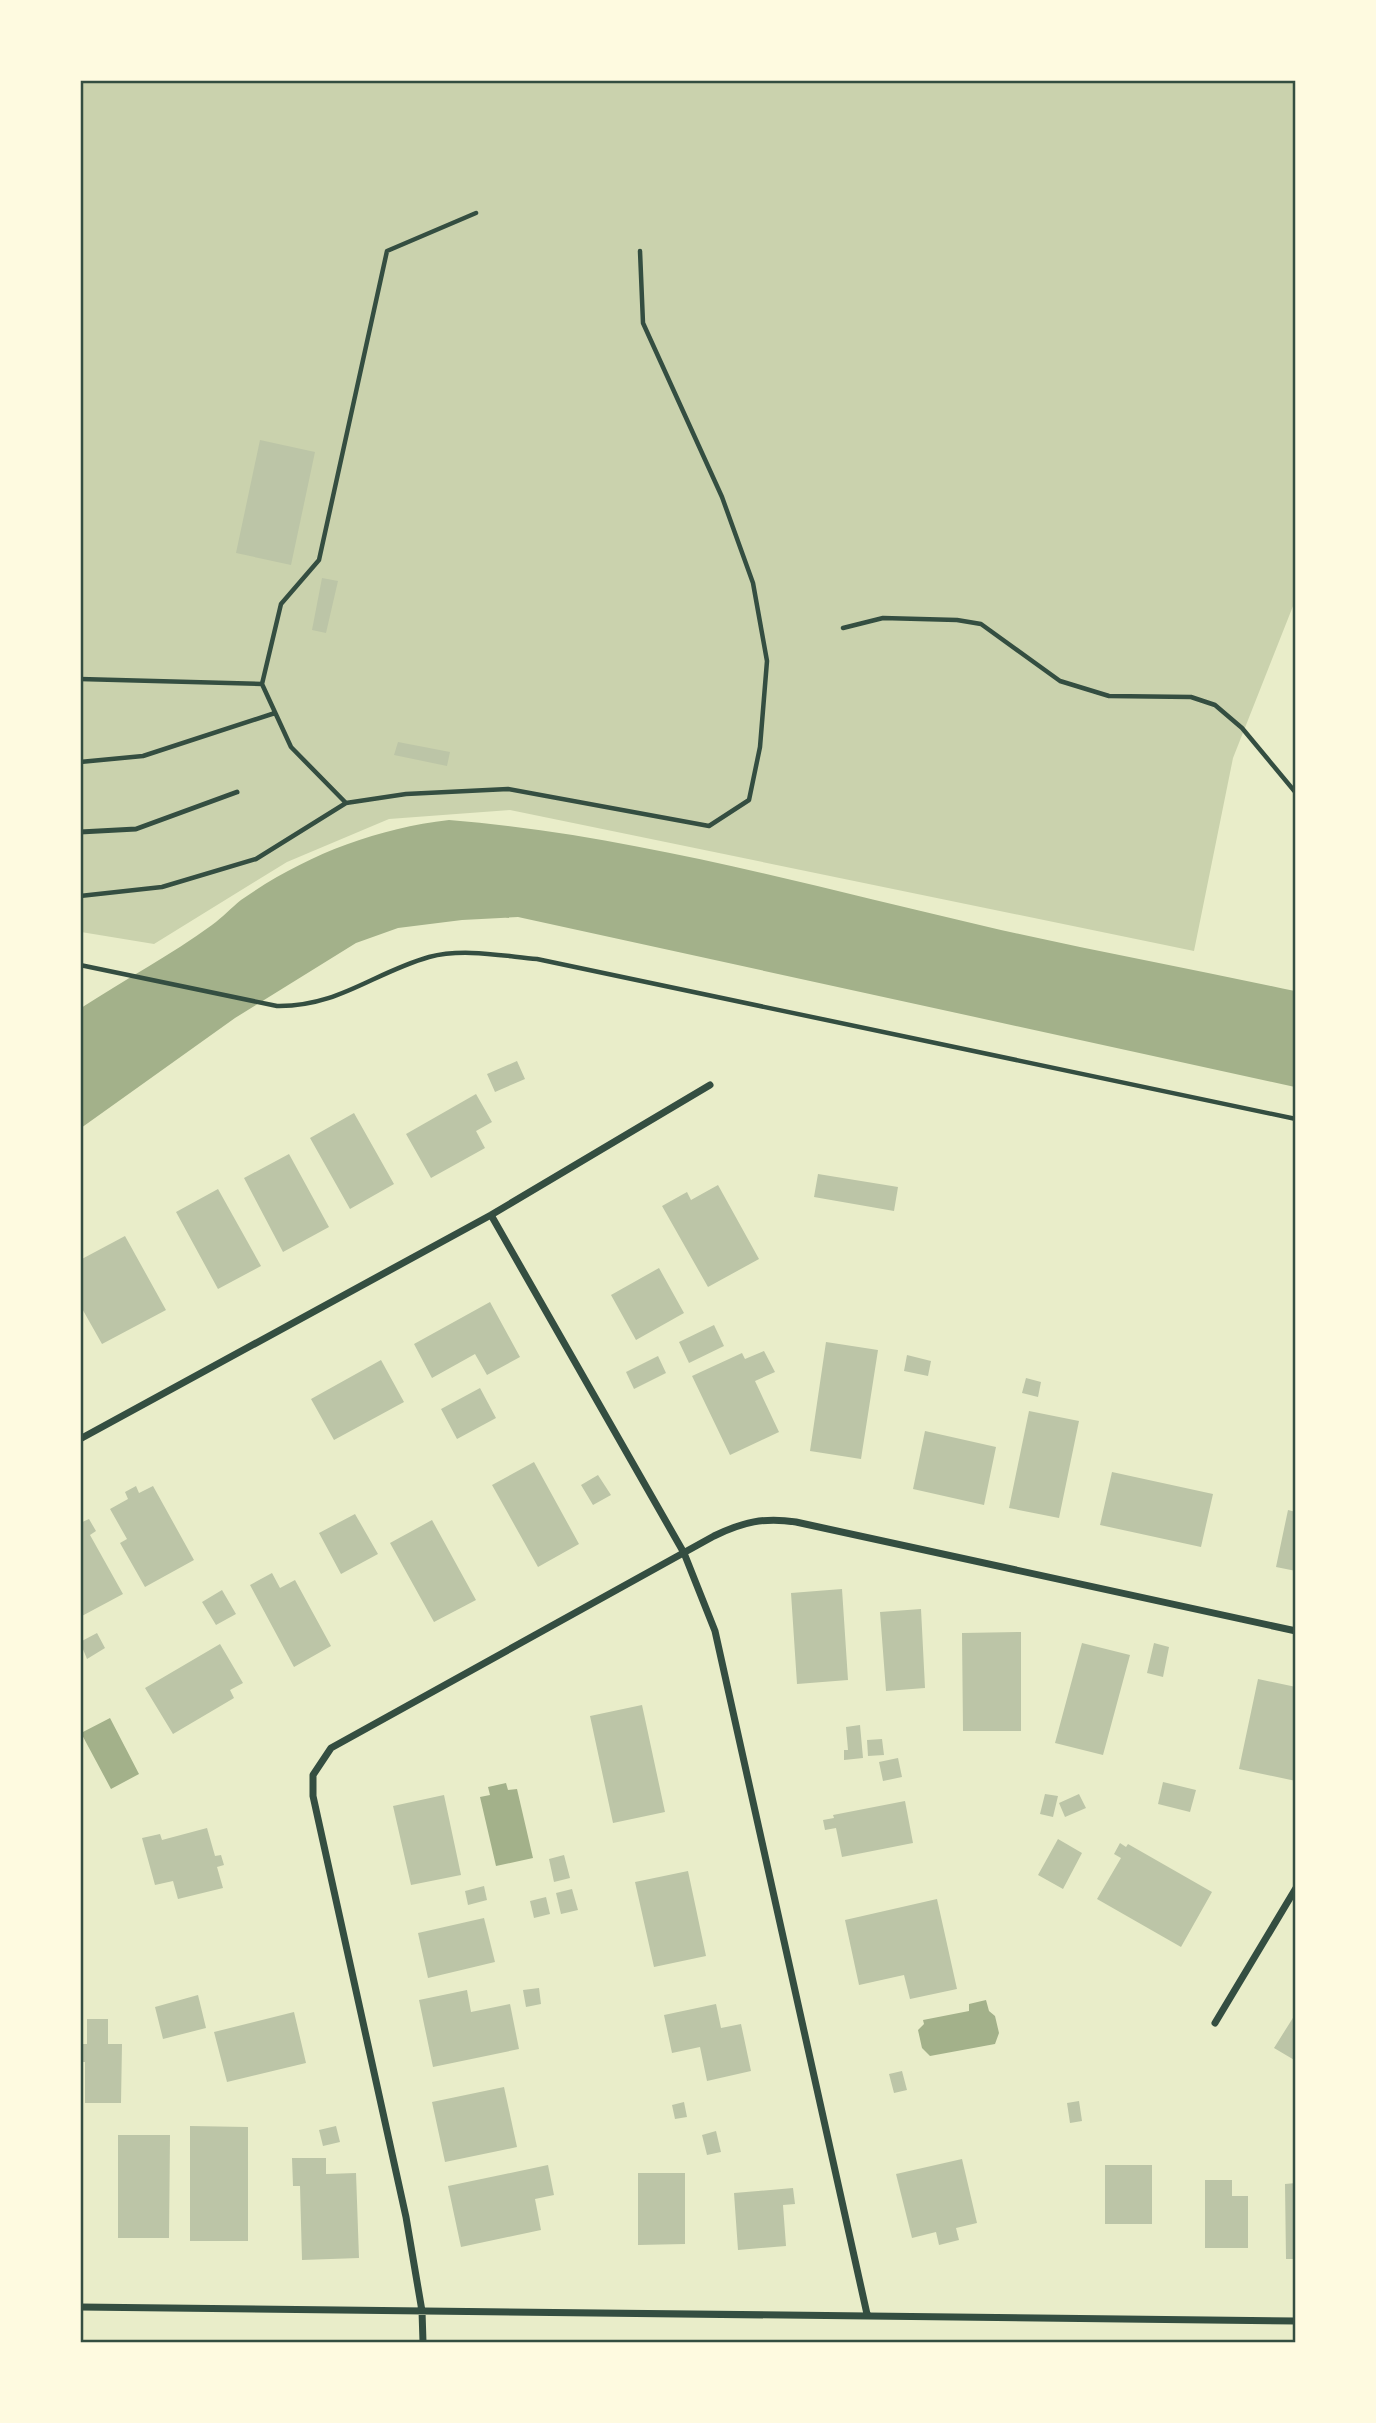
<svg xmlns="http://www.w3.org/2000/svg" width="1376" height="2423" font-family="Arial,sans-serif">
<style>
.green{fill:#cad2ad}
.water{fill:#a3b18a}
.building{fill:#bcc5a7}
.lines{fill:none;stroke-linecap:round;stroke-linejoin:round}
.path{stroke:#344e41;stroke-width:4.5}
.service{stroke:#344e41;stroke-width:5}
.minor{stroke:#344e41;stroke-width:7}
.neatline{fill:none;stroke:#344e41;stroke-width:2.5}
</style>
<rect width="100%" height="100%" fill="#e9edc9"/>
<path class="green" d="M80 81H1295V601L1233 758 1194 951 510 810 389 819 287 862 154 944 81 932Z"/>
<path class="water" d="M449 820C632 835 806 885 984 926 1087 950 1192 969 1295 991V1087L518 917 462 920 398 928 356 943 235 1018 81 1128V1008C124 980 171 955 212 925 223 917 231 908 241 900 304 856 373 829 449 820Z
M110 1718 139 1774 111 1789 81 1733Z
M506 1783 508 1790 517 1789 533 1858 496 1866 480 1797 490 1795 488 1787Z
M986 2000 989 2011 995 2016 999 2033 995 2044 930 2056 922 2048 918 2030 924 2024 923 2020 969 2011V2004Z"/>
<path class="building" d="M260 440 315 452 291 565 236 553Z
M322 578 338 581 326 633 312 630Z
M398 742 450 752 447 766 394 755Z
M517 1061 525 1079 495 1092 487 1074Z
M476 1094 492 1122 476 1131 485 1148 431 1178 406 1134Z
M354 1113 394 1184 350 1209 310 1138Z
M289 1154 329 1227 283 1252 244 1178Z
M818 1174 898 1187 894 1211 814 1197Z
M718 1185 759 1259 708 1287 662 1206 687 1192 691 1200Z
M218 1189 261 1266 218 1289 176 1212Z
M125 1236 166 1310 102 1344 80 1305V1260Z
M659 1268 684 1313 636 1340 611 1295Z
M490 1302 520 1357 487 1375 475 1354 432 1378 414 1344Z
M714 1325 724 1346 689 1363 679 1342Z
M826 1342 878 1350 861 1459 810 1451Z
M764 1351 775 1372 755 1381 779 1432 730 1455 692 1376 742 1353 745 1359Z
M907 1355 931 1361 928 1376 904 1371Z
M658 1356 666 1373 634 1389 626 1372Z
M381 1360 404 1402 334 1440 311 1399Z
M1026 1378 1041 1382 1038 1397 1022 1393Z
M480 1388 496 1418 457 1439 441 1409Z
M1029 1411 1079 1421 1059 1518 1009 1508Z
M925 1431 996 1447 984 1505 913 1489Z
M534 1462 579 1544 538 1567 492 1485Z
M1112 1472 1213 1494 1201 1547 1100 1525Z
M598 1475 611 1495 593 1505 581 1485Z
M136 1486 139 1493 153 1486 194 1560 145 1587 120 1543 127 1539 110 1509 128 1499 125 1492Z
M1288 1510 1296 1512V1571L1276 1567Z
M355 1514 378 1554 341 1574 319 1533Z
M89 1519 96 1531 90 1535 123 1594 80 1617V1523Z
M432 1520 476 1600 434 1622 390 1543Z
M272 1573 280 1588 295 1580 331 1646 294 1667 250 1585Z
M842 1589 848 1680 797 1684 791 1593Z
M222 1590 236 1614 216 1625 202 1602Z
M921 1609 925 1688 886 1691 880 1612Z
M1021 1632V1731H963L962 1633Z
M97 1633 105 1648 87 1659 80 1642Z
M1082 1643 1130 1655 1103 1755 1055 1743Z
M1154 1643 1169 1647 1163 1677 1147 1673Z
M220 1644 243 1683 230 1690 234 1698 173 1734 145 1688Z
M1258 1679 1296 1687V1781L1239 1769Z
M642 1705 665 1812 613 1823 590 1716Z
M860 1725 863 1758 844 1760V1750H848L846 1727Z
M882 1739 884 1755 868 1756 867 1740Z
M898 1758 902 1777 883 1781 879 1762Z
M1163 1782 1196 1790 1190 1812 1158 1804Z
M1045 1794 1058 1796 1053 1817 1040 1814Z
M1079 1794 1086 1808 1065 1817 1059 1803Z
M444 1795 461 1875 411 1885 393 1806Z
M905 1801 913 1843 842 1857 836 1828 825 1830 823 1820 834 1818 833 1815Z
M207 1828 215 1856 221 1855 224 1865 217 1867 223 1888 178 1899 173 1881 155 1885 142 1838 160 1834 162 1840Z
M1058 1839 1082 1853 1063 1889 1038 1875Z
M1120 1843 1126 1847 1128 1844 1212 1892 1181 1947 1097 1899 1121 1858 1114 1854Z
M564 1855 570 1878 554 1882 549 1859Z
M688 1871 706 1956 654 1967 635 1882Z
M484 1886 487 1900 468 1905 465 1891Z
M572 1889 578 1910 561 1914 556 1893Z
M546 1897 550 1914 534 1918 530 1901Z
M937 1899 957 1989 910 1999 904 1975 859 1985 845 1920Z
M484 1918 495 1962 428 1978 418 1933Z
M539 1988 541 2004 526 2007 523 1990Z
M467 1990 471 2012 510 2004 519 2049 433 2067 419 2000Z
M198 1995 206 2028 163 2039 155 2007Z
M716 2004 721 2028 741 2024 751 2071 707 2081 700 2047 672 2053 664 2015Z
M294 2012 306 2063 227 2082 214 2032Z
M1296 2013V2061L1274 2048Z
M87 2019H108V2044H122L121 2103H85V2062H80V2044H87Z
M902 2071 907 2090 894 2093 889 2074Z
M504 2087 517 2147 445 2162 432 2102Z
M1079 2101 1082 2121 1070 2123 1067 2103Z
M684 2102 687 2117 675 2119 672 2105Z
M190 2126 248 2127V2241H190Z
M336 2126 340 2142 323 2146 319 2130Z
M716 2131 721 2152 707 2155 702 2135Z
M118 2135H170L169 2238H118Z
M292 2158H326V2174L356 2173 359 2258 302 2260 300 2186H293Z
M962 2159 977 2223 956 2228 959 2240 939 2245 936 2232 912 2238 896 2174Z
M548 2165 554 2195 535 2199 541 2230 461 2247 448 2186Z
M1105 2165H1152V2224H1105Z
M638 2173H685V2244L638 2245Z
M1205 2180H1232V2196H1248V2248H1205Z
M1296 2183V2259H1286L1285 2184Z
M793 2188 795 2204 783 2205 786 2246 738 2250 734 2193Z"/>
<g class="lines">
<path class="path" d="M843 628 883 618 957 620 981 624 1060 681 1109 696 1191 697 1215 705 1242 728 1296 793
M80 679 262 684 291 747 346 803
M262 684 281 604 319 560 387 251 476 213
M80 762 143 756 275 713
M80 896 162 887 256 859 346 803 406 794 508 789 709 826 749 800 760 747 767 661 753 583 722 497 643 323 640 251
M80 965 277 1006C338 1007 373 973 429 957 463 948 503 956 537 959L1296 1119"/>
<path class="service" d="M80 832 136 829 237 792"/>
<path class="minor" d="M491 1215 684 1553 715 1631 867 2314
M80 1439 491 1215 710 1085
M1215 2023 1296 1888
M80 2307 1296 2321
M423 2342 422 2311 406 2217 313 1796V1775L331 1748 714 1536C743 1522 764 1517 796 1522L1296 1631"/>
</g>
<rect width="1376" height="2423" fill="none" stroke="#fefae0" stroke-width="164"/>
<rect x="82" y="82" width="1212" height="2259" class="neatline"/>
</svg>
